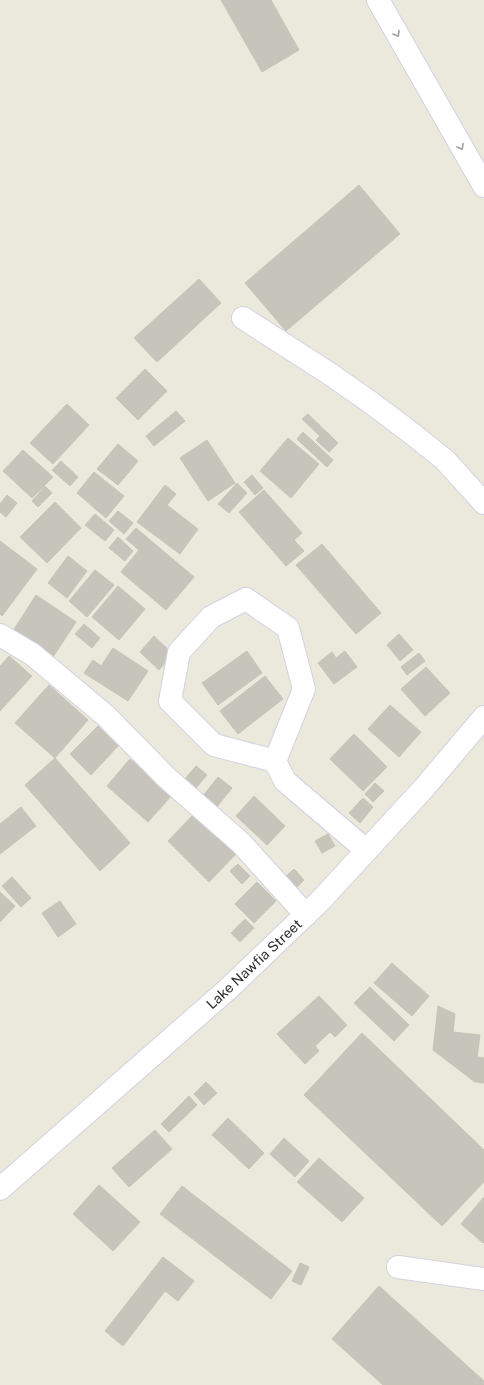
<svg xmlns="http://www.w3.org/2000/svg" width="484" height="1385" font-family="'Public Sans',sans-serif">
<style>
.building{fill:#c7c4bc;stroke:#c7c4b6}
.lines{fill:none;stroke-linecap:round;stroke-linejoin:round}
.minor-casing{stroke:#d2d2e2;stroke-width:24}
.minor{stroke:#fff;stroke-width:22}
.oneway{stroke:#9f9f9f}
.labels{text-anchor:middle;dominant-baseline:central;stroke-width:3;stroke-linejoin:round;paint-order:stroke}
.street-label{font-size:14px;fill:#2a2a2a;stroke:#fff}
</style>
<rect width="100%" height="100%" fill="#ebe8dc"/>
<path class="building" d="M221 0H271L299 50 262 72Z
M359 185 400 234 286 331 245 283Z
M199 279 221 303 157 362 134 338Z
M145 369 167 391 138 420 116 398Z
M67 404 89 425 53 464 30 443Z
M176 411 185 421 154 446 146 436Z
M308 414 338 443 329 452 316 440 320 436 302 419Z
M303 432 333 460 327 467 297 439Z
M288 438 319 464 291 498 260 471Z
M207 440 235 483 208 501 180 458Z
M118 444 138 461 118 485 97 469Z
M23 450 53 477 32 498 3 471Z
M61 461 78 477 70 486 52 470Z
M94 472 124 496 106 518 77 493Z
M252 475 263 488 255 495 244 482Z
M237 483 247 493 229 513 218 504Z
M165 485 176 494 167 505 198 529 180 554 137 522Z
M45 486 52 493 38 507 32 501Z
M264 490 302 533 294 540 304 551 286 566 239 512Z
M7 495 17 503 6 517 0 512V504Z
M55 502 81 528 47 563 20 537Z
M118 511 133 523 124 534 109 521Z
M95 514 114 530 105 541 85 525Z
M136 528 194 577 166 610 121 572 139 550 126 539Z
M118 537 133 551 125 561 109 548Z
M0 541 37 569 2 616 0 614Z
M322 544 381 613 356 634 296 565Z
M68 556 87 571 67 598 48 583Z
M95 570 114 585 87 617 69 601Z
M118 586 145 609 119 640 92 617Z
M36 595 76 622 53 657 13 631Z
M84 624 100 638 92 648 75 634Z
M399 634 413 650 400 661 387 645Z
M154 636 173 654 159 670 140 652Z
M113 648 148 671 128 701 84 673 93 660 101 666Z
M247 651 262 673 218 705 202 683Z
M345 651 357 667 334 684 318 663 332 652 336 658Z
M419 653 425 661 407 675 401 667Z
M9 656 32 676 0 711V666Z
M426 667 450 693 425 716 401 689Z
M265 676 283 699 238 734 220 711Z
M49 685 88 720 55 758 15 723Z
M390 705 421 732 399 757 368 729Z
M98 726 118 746 91 775 70 754Z
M354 734 387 767 363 791 330 759Z
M55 758 130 843 100 871 25 785Z
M130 759 172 795 148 822 107 786Z
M196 766 207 775 191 794 180 785Z
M218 777 232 788 212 813 198 802Z
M375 783 384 791 373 802 365 794Z
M254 796 285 826 267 845 236 816Z
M363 798 373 807 360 823 349 813Z
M21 807 36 826 0 854V824Z
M194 814 236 854 209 882 168 841Z
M328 834 335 846 322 853 315 841Z
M238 864 250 876 242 884 230 871Z
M294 869 304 880 295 889 284 878Z
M12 877 31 898 21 907 2 886Z
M257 882 276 901 254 923 235 904Z
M0 892 15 906 0 922Z
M60 901 76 924 58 937 42 913Z
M245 919 254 928 240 942 231 933Z
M392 963 429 996 412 1016 374 983Z
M370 987 409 1025 394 1041 354 1003Z
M319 996 347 1025 335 1037 330 1032 315 1046 319 1051 305 1064 277 1034Z
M438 1006 455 1014 453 1032 480 1035 477 1057 484 1058V1083L475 1082 433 1050Z
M362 1033 484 1150V1182L442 1226 304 1095Z
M206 1082 217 1093 204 1105 194 1094Z
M189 1096 197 1105 169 1132 161 1124Z
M228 1118 264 1153 249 1169 212 1135Z
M155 1130 172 1149 129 1187 112 1168Z
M284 1138 309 1161 295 1177 270 1154Z
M319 1158 364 1198 342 1222 297 1182Z
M99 1185 140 1222 113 1251 73 1214Z
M182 1186 292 1271 271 1299 160 1214Z
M484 1197V1242L483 1243 461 1224Z
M163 1257 194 1281 178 1301 165 1291 123 1346 105 1331Z
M300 1263 309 1267 301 1285 292 1281Z
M379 1286 484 1381V1385H383L332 1339Z"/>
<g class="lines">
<defs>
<path id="minor" d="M378 0 484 186
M243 318 330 374 370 402 410 432 445 460 484 503
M0 635 32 654 105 715 167 778 241 843 306 915
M275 761 214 745 170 701 179 652 211 617 246 599 288 628 304 689 275 761 285 781 366 850
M0 1189 228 989 321 900 424 788 484 717
M398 1267 484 1279"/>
</defs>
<use href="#minor" class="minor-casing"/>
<use href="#minor" class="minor"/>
</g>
<defs><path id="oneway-chevron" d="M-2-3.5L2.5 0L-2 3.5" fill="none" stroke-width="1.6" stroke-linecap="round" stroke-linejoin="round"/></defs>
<g class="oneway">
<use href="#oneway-chevron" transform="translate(397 34) rotate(60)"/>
<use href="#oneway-chevron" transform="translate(461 147) rotate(60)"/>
</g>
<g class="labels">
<g class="street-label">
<text transform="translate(254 964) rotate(-43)">Lake Nawfia Street</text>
</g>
</g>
</svg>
